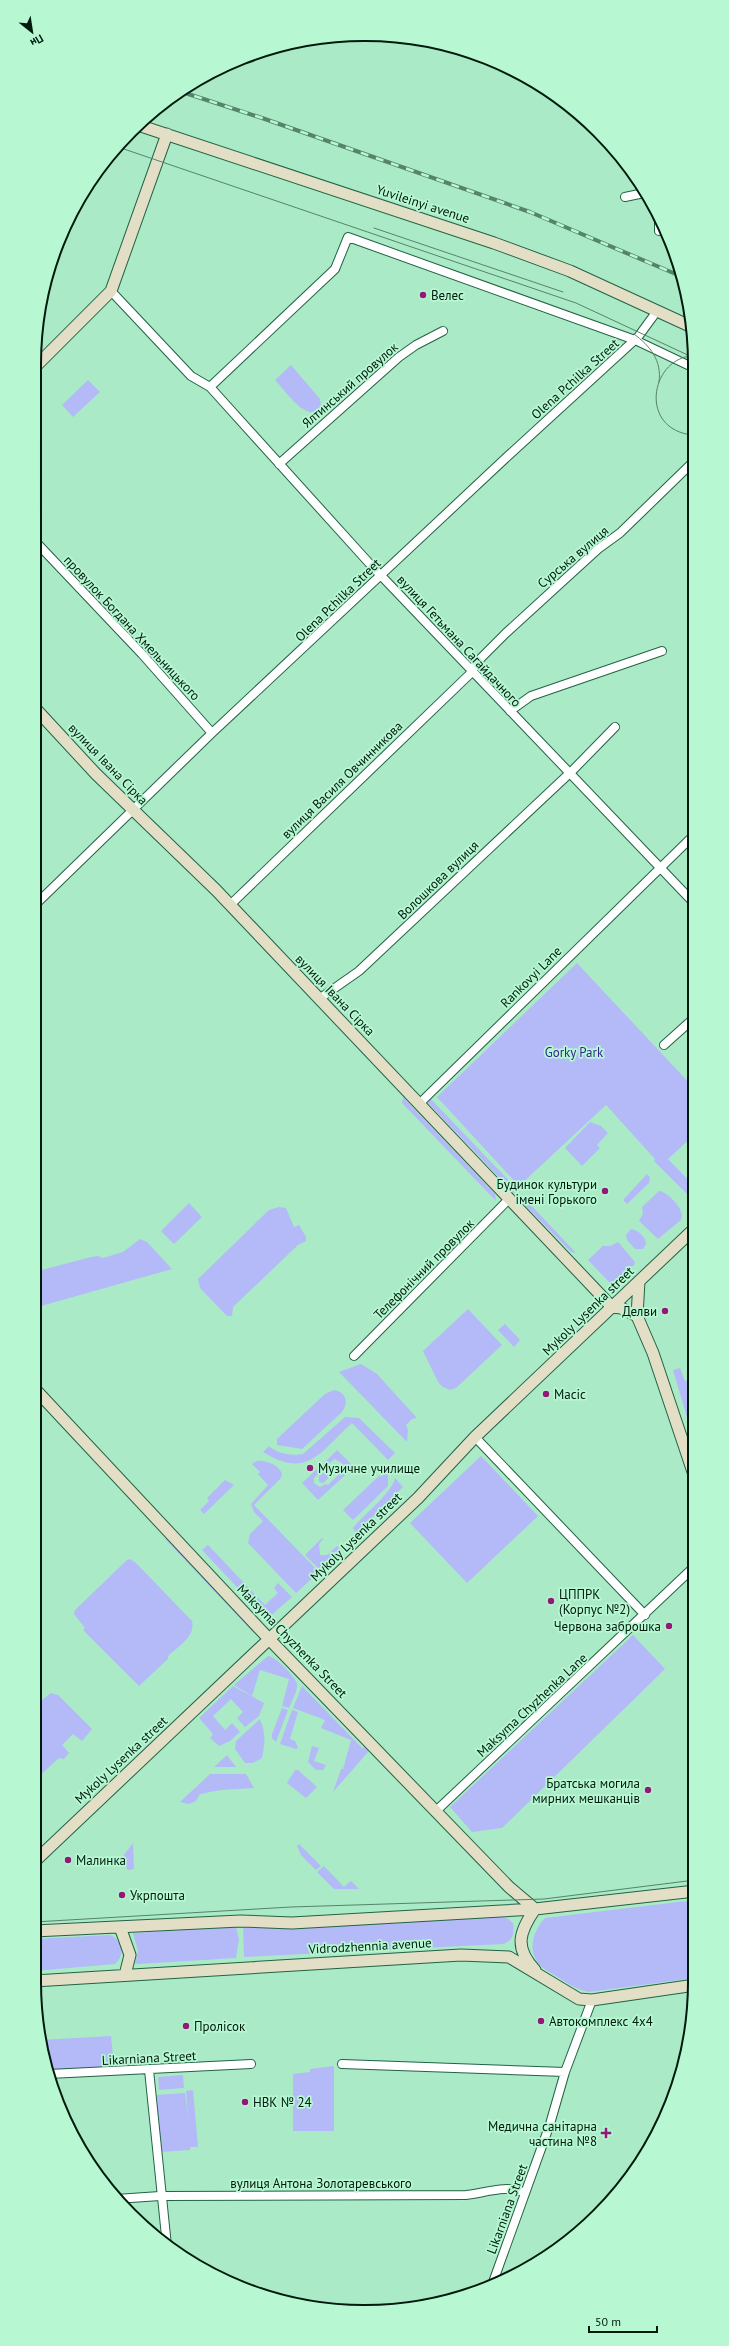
<svg xmlns="http://www.w3.org/2000/svg" width="729" height="2346" font-family="'PT Sans',sans-serif">
<style>
.green{fill:#b4baf8}
.lines{fill:none;stroke-linecap:round;stroke-linejoin:round}
.street-casing{stroke:#236244;stroke-width:10}
.secondary-casing{stroke:#236244;stroke-width:13}
.street{stroke:#fff;stroke-width:8}
.secondary{stroke:#e3dfc6;stroke-width:11}
.tram{stroke:#56836b;stroke-width:1}
.rail-casing{stroke:#56836b;stroke-width:4}
.rail{stroke:#b7f8d3;stroke-width:2.5;stroke-dasharray:8;stroke-linecap:butt}
.poi-dot{fill:#921976;stroke:#b7f8d3;stroke-width:1.5}
.labels{text-anchor:middle;dominant-baseline:central;stroke-width:3.5;stroke-linejoin:round;paint-order:stroke}
.street-label{font-size:13px;fill:#011a0e;stroke:#b7f8d3}
.poi-label{font-size:13px;fill:#011a0e;stroke:#b7f8d3;text-anchor:start}
.park-label{font-size:13px;fill:#342493;stroke:#b7f8d3}
.rim{fill:none;stroke:#011a0e;stroke-width:2}
</style>
<rect width="100%" height="100%" fill="#aaeac7"/>
<path class="green" d="M291 365 320 399 321 406C309 427 284 389 275 380Z
M88 380 100 392 73 417 62 405Z
M577 963 693 1087 694 1135 668 1159 694 1186V1201L654 1161 655 1159 606 1105 519 1186 437 1097Z
M403 1097 495 1194 496 1201 402 1103Z
M429 1097 518 1190 514 1193 425 1100Z
M590 1122 601 1126 608 1133 597 1145 600 1148 582 1166 565 1148Z
M647 1174 650 1177 649 1183 627 1204 623 1200Z
M659 1191C668 1192 682 1208 682 1216L681 1220 658 1239 639 1221 643 1214 642 1207Z
M189 1203 202 1217 174 1244 161 1231Z
M529 1203 576 1253 571 1252 526 1206Z
M279 1207 286 1208 294 1227 299 1225 306 1237V1241L298 1245 233 1307 232 1316H227L200 1288 198 1279 269 1210Z
M631 1229C638 1230 646 1237 646 1244L643 1249H635L627 1240 626 1235Z
M140 1239 147 1242 172 1269 34 1308V1272L91 1257 98 1256 103 1258 123 1252Z
M618 1242 635 1262 634 1265 611 1284 588 1260 603 1246H610Z
M468 1309 502 1345 456 1388 450 1390 443 1387 438 1382 423 1351Z
M505 1324 520 1340 514 1347 498 1330Z
M361 1364 377 1374 417 1418 412 1419 406 1425 408 1430 407 1442 339 1372Z
M680 1368 685 1381 694 1378V1430L691 1431 673 1370Z
M334 1390C346 1392 349 1402 342 1412L302 1449 277 1445V1439L325 1394Z
M345 1417 359 1418 395 1453 388 1460 352 1423C321 1451 308 1480 263 1452L269 1446C278 1454 292 1456 303 1454Z
M337 1450 354 1467 318 1500 302 1483 318 1468 321 1471 314 1478V1483L320 1487 326 1484 328 1485 339 1474 338 1473 341 1468 342 1463 335 1459 325 1466 323 1464Z
M481 1456 538 1516 467 1583 410 1523Z
M257 1461C266 1460 279 1465 282 1474L281 1478 254 1505 319 1572 296 1593 248 1543 250 1534 263 1521 254 1512 251 1504 268 1485 258 1474 260 1472 252 1464Z
M334 1464 337 1466 336 1471 323 1483 319 1482V1476Z
M385 1473 388 1474V1486L353 1520 343 1510 380 1475 381 1477Z
M395 1478 403 1487 356 1533 353 1528C364 1514 392 1493 395 1478Z
M225 1480 234 1485 204 1514 200 1510 209 1501 207 1498Z
M322 1538 323 1539 319 1544 320 1555H327L337 1546 342 1550 320 1570 305 1555Z
M165 1539 170 1540 257 1631 254 1633Z
M208 1545 265 1605 278 1593 274 1588 278 1583 292 1597 267 1619 202 1550Z
M130 1559 136 1563 192 1621C196 1636 178 1647 168 1656V1659L139 1686 83 1630 85 1628 74 1614 75 1610 127 1560Z
M633 1635 665 1669 502 1828 472 1832 450 1807Z
M268 1656C275 1656 296 1677 297 1684 298 1691 291 1702 289 1708L282 1706 289 1679 260 1670 252 1696 234 1685Z
M233 1686 264 1703 259 1716 245 1727 237 1718 243 1712 231 1699 213 1716 225 1730 232 1723 240 1732 230 1741 219 1746 210 1738 213 1734 199 1718Z
M302 1686 362 1748 366 1747 369 1751 333 1792 341 1769H343L351 1740 321 1728 325 1720 293 1708Z
M51 1693 58 1695 92 1729 82 1741 73 1734 62 1745 69 1753 64 1759 59 1758 34 1781V1706Z
M282 1708 288 1710 276 1742 272 1738V1734Z
M292 1710 298 1712 290 1739 295 1741 298 1748 296 1749 280 1744Z
M260 1719C266 1734 265 1743 262 1758L253 1763H245L235 1749 236 1741Z
M312 1746 319 1748 314 1761 326 1765 323 1770H316L308 1762Z
M227 1755 236 1767H214Z
M295 1770H298L317 1787 306 1798 287 1783Z
M210 1774H246L254 1788 221 1790 200 1794 196 1801 189 1804 180 1802Z
M133 1843 134 1869 128 1870 120 1860Z
M299 1844 321 1866 316 1870 301 1855 297 1846Z
M324 1866 344 1887 351 1881 359 1889H334L317 1872Z
M695 1900V1978L589 1992C578 1990 570 1985 561 1979 554 1974 543 1970 538 1963 527 1948 534 1930 545 1918Z
M499 1917 507 1918 513 1923C514 1934 514 1940 503 1944L244 1957 243 1928Z
M236 1927 239 1939 236 1958 138 1964 135 1963 138 1951 133 1933Z
M110 1935C123 1940 125 1956 115 1964L34 1971V1939Z
M111 2036 114 2066 108 2069 48 2071 40 2040Z
M334 2066V2131H293V2074L310 2072V2069Z
M183 2075 184 2088 159 2090 158 2077Z
M193 2090 198 2147H190V2150L160 2152 155 2095 185 2093 188 2118 186 2091Z"/>
<g class="lines">
<defs>
<path id="street" d="M625 197 644 193
M659 231V215
M111 291 191 376 210 387 369 563 693 902
M210 387 335 269 348 237 635 340 692 367
M279 464 399 357 416 345 443 331
M34 540 142 654 212 733
M510 711 531 696 662 651
M230 905 472 672 476 663 506 633 598 549 620 533 692 463
M34 906 212 733 509 455 638 337 657 311
M319 999 359 971 572 771 615 727
M664 1045 693 1019
M419 1104 693 836
M354 1356 509 1199
M475 1437 645 1615
M436 1811 694 1567
M342 2064 565 2072
M149 2070 167 2246
M49 2074 251 2064
M116 2199 160 2196 466 2195C485 2193 507 2184 525 2193
M492 2285 550 2124 565 2072 592 2000"/>
<path id="secondary" d="M138 125 494 243 570 271 692 327
M34 368 111 291 167 134
M34 707 96 774 216 890 612 1307 621 1308 637 1316 653 1353 694 1475
M637 1316 639 1281
M34 1388 269 1639 509 1887 535 1909
M34 1862 418 1498 475 1437 694 1229
M120 1927 130 1955 125 1975
M34 1931 240 1921 292 1923 535 1909 695 1891
M535 1970C514 1948 519 1932 535 1909
M34 1981 461 1955 509 1957 579 1999 592 2000 695 1985"/>
</defs>
<use href="#street" class="street-casing"/>
<use href="#secondary" class="secondary-casing"/>
<use href="#street" class="street"/>
<use href="#secondary" class="secondary"/>
<path class="tram" d="M118 147 576 303 692 357
M374 228 563 292
M634 334C650 346 662 360 659 382
M690 356C650 361 639 429 692 435
M34 1922 291 1907 544 1899 695 1880"/>
<defs>
<path id="rail" d="M179 91 262 118 530 212 678 275"/>
</defs>
<use href="#rail" class="rail-casing"/>
<use href="#rail" class="rail"/>
</g>
<g class="poi-dot">
<circle cx="423" cy="295" r="4"/>
<circle cx="605" cy="1191" r="4"/>
<circle cx="665" cy="1311" r="4"/>
<circle cx="546" cy="1394" r="4"/>
<circle cx="310" cy="1468" r="4"/>
<circle cx="551" cy="1601" r="4"/>
<circle cx="669" cy="1626" r="4"/>
<circle cx="648" cy="1790" r="4"/>
<circle cx="68" cy="1860" r="4"/>
<circle cx="122" cy="1895" r="4"/>
<circle cx="541" cy="2021" r="4"/>
<circle cx="186" cy="2026" r="4"/>
<circle cx="245" cy="2102" r="4"/>
<path d="M604 2127h4v4h4v4h-4v4h-4v-4h-4v-4h4z"/>
</g>
<g class="labels">
<g class="street-label">
<text transform="translate(423 204) rotate(18)">Yuvileinyi avenue</text>
<text transform="translate(575 379) rotate(-42)">Olena Pchilka Street</text>
<text transform="translate(350 385) rotate(-41)">Ялтинський провулок</text>
<text transform="translate(573 557) rotate(-40)">Сурська вулиця</text>
<text transform="translate(338 600) rotate(-44)">Olena Pchilka Street</text>
<text transform="translate(132 628) rotate(47)">провулок Богдана Хмельницького</text>
<text transform="translate(459 641) rotate(47)">вулиця Гетьмана Сагайдачного</text>
<text transform="translate(108 764) rotate(46)">вулиця Івана Сірка</text>
<text transform="translate(342 780) rotate(-44)">вулиця Василя Овчинникова</text>
<text transform="translate(438 880) rotate(-44)">Волошкова вулиця</text>
<text transform="translate(531 977) rotate(-45)">Rankovyi Lane</text>
<text transform="translate(335 995) rotate(46)">вулиця Івана Сірка</text>
<text transform="translate(424 1269) rotate(-45)">Телефонічний провулок</text>
<text transform="translate(588 1311) rotate(-44)">Mykoly Lysenka street</text>
<text transform="translate(356 1537) rotate(-44)">Mykoly Lysenka street</text>
<text transform="translate(292 1641) rotate(46)">Maksyma Chyzhenka Street</text>
<text transform="translate(532 1705) rotate(-43)">Maksyma Chyzhenka Lane</text>
<text transform="translate(121 1760) rotate(-43)">Mykoly Lysenka street</text>
<text transform="translate(370 1946) rotate(-3)">Vidrodzhennia avenue</text>
<text transform="translate(149 2058) rotate(-3)">Likarniana Street</text>
<text x="321" y="2183">вулиця Антона Золотаревського</text>
<text transform="translate(507 2209) rotate(-70)">Likarniana Street</text>
</g>
<g class="poi-label">
<text x="431" y="295">Велес</text>
<text x="597" y="1184" text-anchor="end">Будинок культури<tspan x="597" dy="15">імені Горького</tspan></text>
<text x="657" y="1311" text-anchor="end">Делви</text>
<text x="554" y="1394">Macic</text>
<text x="318" y="1468">Музичне училище</text>
<text x="559" y="1594">ЦППРК<tspan x="559" dy="15">(Корпус №2)</tspan></text>
<text x="661" y="1626" text-anchor="end">Червона заброшка</text>
<text x="640" y="1783" text-anchor="end">Братська могила<tspan x="640" dy="15">мирних мешканців</tspan></text>
<text x="76" y="1860">Малинка</text>
<text x="130" y="1895">Укрпошта</text>
<text x="549" y="2021">Автокомплекс 4x4</text>
<text x="194" y="2026">Пролісок</text>
<text x="253" y="2102">НВК № 24</text>
<text x="597" y="2126" text-anchor="end">Медична санітарна<tspan x="597" dy="15">частина №8</tspan></text>
</g>
<g class="park-label">
<text x="574" y="1052">Gorky Park</text>
</g>
</g>
<path d="M0 0H729V2346H0ZM364 41H365A323 323 0 0 1 688 364V1982A323 323 0 0 1 365 2305H364A323 323 0 0 1 41 1982V364A323 323 0 0 1 364 41Z" fill="#b7f8d3" fill-rule="evenodd"/>
<path class="rim" d="M364 41H365A323 323 0 0 1 688 364V1982A323 323 0 0 1 365 2305H364A323 323 0 0 1 41 1982V364A323 323 0 0 1 364 41Z"/>
<g transform="translate(32 32) rotate(150)" stroke="#b7f8d3" stroke-width="3" paint-order="stroke">
<path d="M0-3L7 15L0 10L-7 15Z" fill="#011a0e"/>
<text y="-6" font-size="11" font-weight="bold" text-anchor="middle" fill="#011a0e">Пн</text>
</g>
<path d="M589 2326v6h68v-6" fill="none" stroke="#011a0e" stroke-width="2"/>
<text x="595" y="2326" font-size="12" fill="#011a0e" stroke="#b7f8d3" stroke-width="3" paint-order="stroke">50 m</text>
</svg>
